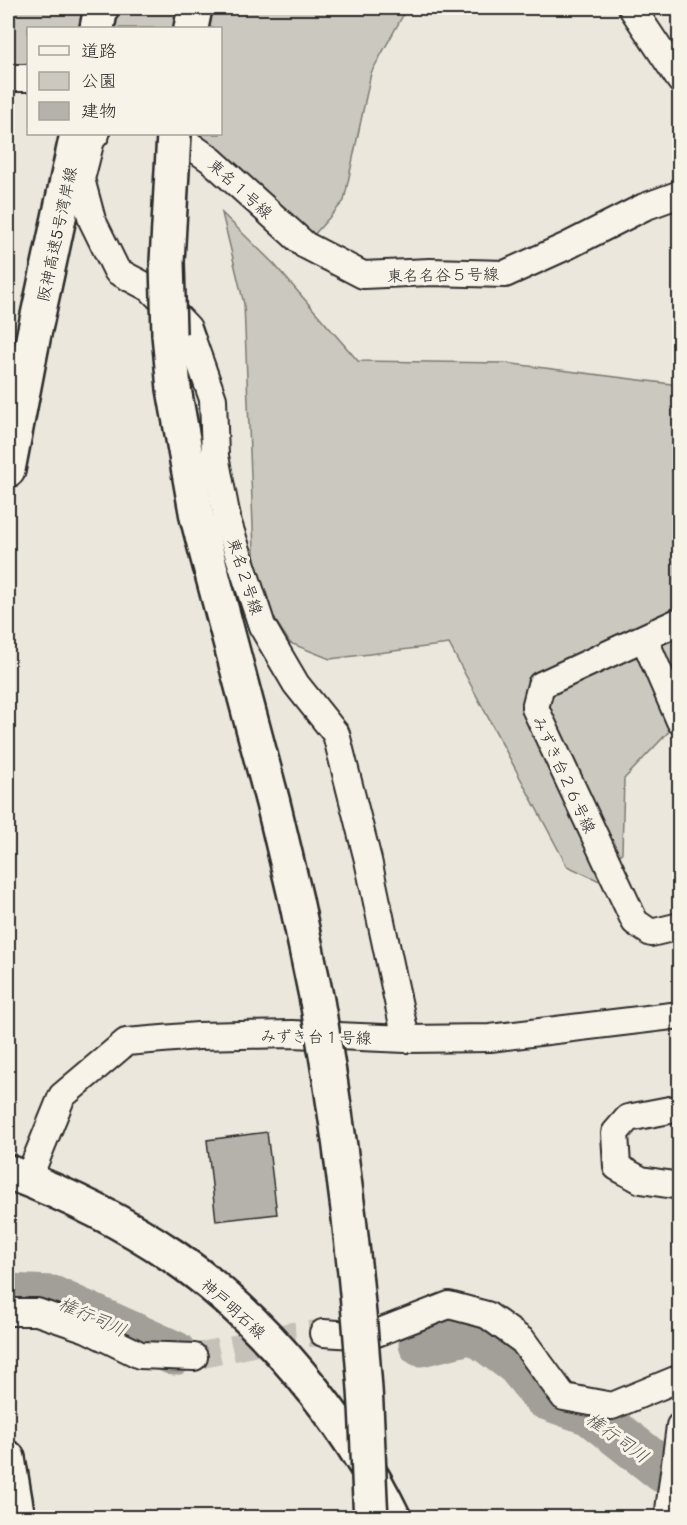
<svg xmlns="http://www.w3.org/2000/svg" width="687" height="1525" font-family="Mali,'Klee One',sans-serif">
<style>
.green{fill:#cbc8bf;stroke:#7b7a75;stroke-width:1.5}
.lines{fill:none;stroke-linecap:round;stroke-linejoin:round}
.river{stroke:#a29f98;stroke-width:45}
.building{fill:#b5b2ab;stroke:#2b2b2b;stroke-width:1.5}
.minor-tunnel{stroke:#c5c1b9;stroke-width:26;stroke-dasharray:26 13;stroke-linecap:butt}
.minor-casing{stroke:#2b2b2b;stroke-width:30}
.primary-casing{stroke:#2b2b2b;stroke-width:38}
.motorway-casing{stroke:#2b2b2b;stroke-width:38}
.minor{stroke:#f7f3e8;stroke-width:26}
.primary{stroke:#f7f3e8;stroke-width:33}
.motorway{stroke:#f7f3e8;stroke-width:33}
.motorway-bridge-casing{stroke:#2b2b2b;stroke-width:38;stroke-linecap:butt}
.motorway-bridge{stroke:#f7f3e8;stroke-width:33}
.labels{text-anchor:middle;dominant-baseline:central;stroke-width:6;stroke-linejoin:round;paint-order:stroke}
.street-label{font-size:16px;fill:#2b2b2b;stroke:#f7f3e8}
.water-label{font-size:18px;font-style:italic;fill:#555451;stroke:#f7f3e8}
</style>
<rect width="100%" height="100%" fill="#ebe7dd"/>
<filter id="ink" filterUnits="userSpaceOnUse"><feTurbulence type="fractalNoise" baseFrequency=".0167" numOctaves="2"/><feDisplacementMap in="SourceGraphic" scale="12" xChannelSelector="R" yChannelSelector="G"/><feConvolveMatrix kernelMatrix="1 2 1 2 8 2 1 2 1" color-interpolation-filters="sRGB"/></filter>
<g filter="url(#ink)">
<path class="green" d="M8 8H407L371 73 344 201 305 245 174 134H220V28H28V78H8Z
M222 213 274 264 358 361 505 363 679 385V723H677L624 779 622 852 604 883 567 866 449 644 330 659 290 643 270 612 255 575 244 304Z"/>
<g class="lines">
<path class="river" d="M8 1296 52 1298 174 1353
M421 1344 474 1331 518 1364 545 1397 590 1413 664 1471"/>
</g>
<path class="building" d="M267 1132 277 1214 216 1221 207 1140Z"/>
<g class="lines">
<path class="minor-tunnel" d="M194 1357 292 1335 323 1333"/>
<defs>
<path id="minor" d="M632 8 680 80
M8 78H28
M96 134 91 140 81 179 92 220 117 271 151 289 188 328 213 399 215 456 228 523 262 626 296 684 336 734 368 860 406 1039
M174 134 211 160 305 245 363 275 430 272 505 274 567 246 644 207 680 194
M680 621 541 685 535 708 635 922 651 933 680 926
M644 638 680 721
M680 1108 628 1118 615 1133 617 1167 641 1180 680 1186
M28 1179 62 1096 126 1042 198 1036 292 1034 406 1039 490 1038 680 1015
M8 1312H37L87 1329 140 1355 194 1357
M323 1333 369 1336 449 1305 487 1315 523 1341 564 1397 612 1406 680 1378
M668 1518 680 1426"/>
<path id="primary" d="M8 1172C66 1194 122 1221 173 1256 263 1318 347 1420 394 1518"/>
<path id="motorway" d="M97 28 101 8
M191 28 195 8
M169 334 174 389 197 517 273 803 296 900 317 1001
M8 470 34 334 77 134
M8 1458 18 1518"/>
</defs>
<use href="#minor" class="minor-casing"/>
<use href="#primary" class="primary-casing"/>
<use href="#motorway" class="motorway-casing"/>
<use href="#minor" class="minor"/>
<use href="#primary" class="primary"/>
<use href="#motorway" class="motorway"/>
<defs>
<path id="motorway-bridge" d="M169 334 167 262 174 134
M317 1001C339 1125 355 1250 364 1376 368 1423 368 1470 371 1518"/>
</defs>
<use href="#motorway-bridge" class="motorway-bridge-casing"/>
<use href="#motorway-bridge" class="motorway-bridge"/>
</g>
</g>
<g class="labels">
<g class="street-label">
<text transform="translate(241 188) rotate(42)">東名１号線</text>
<text transform="translate(56 234) rotate(-78)">阪神高速5号湾岸線</text>
<text transform="translate(443 274) rotate(-1)">東名名谷５号線</text>
<text transform="translate(246 576) rotate(72)">東名２号線</text>
<text transform="translate(565 774) rotate(65)">みずき台２６号線</text>
<text transform="translate(316 1036) rotate(1)">みずき台１号線</text>
<text transform="translate(234 1308) rotate(42)">神戸明石線</text>
</g>
<g class="water-label">
<text transform="translate(93 1316) rotate(24)">権行司川</text>
<text transform="translate(618 1437) rotate(36)">権行司川</text>
</g>
</g>
<rect width="687" height="1525" fill="none" stroke="#f7f3e8" stroke-width="30"/>
<rect x="15" y="15" width="657" height="1495" fill="none" stroke="#2b2b2b" stroke-width="2" filter="url(#ink)"/>
<rect x="27" y="27" width="195" height="108" fill="#f7f3e8" stroke="#a5a39c" stroke-width="1.5"/>
<rect x="39" y="46" width="30" height="9" fill="#f7f3e8" stroke="#a5a39c" stroke-width="1.5"/>
<text x="81" y="57" font-size="18" fill="#2b2b2b">道路</text>
<rect x="39" y="72" width="30" height="18" fill="#cbc8bf" stroke="#a5a39c" stroke-width="1.5"/>
<text x="81" y="87" font-size="18" fill="#2b2b2b">公園</text>
<rect x="39" y="102" width="30" height="18" fill="#b5b2ab" stroke="#a5a39c" stroke-width="1.5"/>
<text x="81" y="117" font-size="18" fill="#2b2b2b">建物</text>
</svg>
